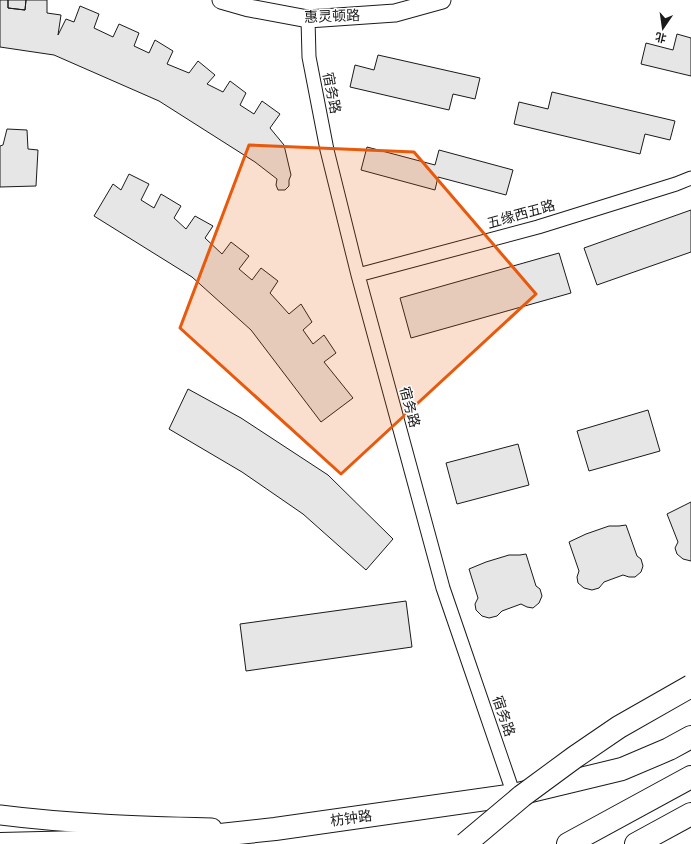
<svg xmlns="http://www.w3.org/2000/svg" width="691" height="844" font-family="Raleway,'Noto Sans SC',sans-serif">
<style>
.building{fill:#e6e6e6;stroke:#1a1a1a}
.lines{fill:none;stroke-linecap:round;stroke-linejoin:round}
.minor-casing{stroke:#1a1a1a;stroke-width:15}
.tertiary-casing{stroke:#1a1a1a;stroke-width:19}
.secondary-casing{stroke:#1a1a1a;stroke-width:21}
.trunk-casing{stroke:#1a1a1a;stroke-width:24}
.minor{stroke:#fff;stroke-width:13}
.tertiary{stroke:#fff;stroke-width:17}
.secondary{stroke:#fff;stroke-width:19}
.trunk{stroke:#fff;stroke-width:22}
.trunk-bridge-casing{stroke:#1a1a1a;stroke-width:24;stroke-linecap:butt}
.trunk-bridge{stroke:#fff;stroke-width:22}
.marked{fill:#e8590c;fill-opacity:0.2;stroke:#e8590c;stroke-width:3;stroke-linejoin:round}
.labels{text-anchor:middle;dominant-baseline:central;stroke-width:3;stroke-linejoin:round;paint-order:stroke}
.street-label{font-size:14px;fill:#1a1a1a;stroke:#fff}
</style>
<rect width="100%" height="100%" fill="#fff"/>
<path class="building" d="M0 0H8V8L25 10 26 0H47V13L61 15 58 35 66 19 74 22 80 6 99 14 94 28 113 37 119 24 139 33 134 46 149 53 155 40 173 51 167 64 189 73 198 61 215 75 207 84 223 92 230 81 246 93 240 105 254 114 262 101 280 114 270 128 284 145 291 175 289 180V186L285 190H278L276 185 277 179 255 162 159 101 54 55 0 47Z
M8 0H26L25 10 8 8Z
M677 34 691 38V76L641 64 646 43 673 50Z
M378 55 480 78 475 99 453 94 449 110 350 87 355 65 374 70Z
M552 92 675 121 670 140 645 134 640 154 514 124 519 102 548 109Z
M7 129 27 130 28 149 38 150 36 186 0 187V146L3 145Z
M367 147 435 165 439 150 513 170 506 195 438 177 435 190 361 170Z
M129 174 149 184 141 200 154 208 161 194 181 206 174 218 186 229 195 216 213 226 205 238 222 254 231 242 249 256 239 269 252 280 261 268 278 281 270 293 289 314 301 304 312 322 303 330 313 344 324 335 336 353 324 362 353 398 321 422 251 330 192 277 94 216 113 184 121 190Z
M691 210V252L597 285 584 248Z
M559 253 571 293 411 338 400 298Z
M188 389 241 418 328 475 393 539 366 570 303 514 242 472 169 429Z
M648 410 660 451 589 471 577 431Z
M518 444 529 485 457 504 446 463Z
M691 502V561L683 559 677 554 675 548 678 542 667 514Z
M626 525 637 556 641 559 643 566 641 572 635 577H629L623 575 604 582 599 588 592 590 584 588 578 583 577 577 579 571 569 542 586 534 609 526H619Z
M526 554 536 586 540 589 542 596 539 603 533 608 527 607 521 604 502 611 497 616 489 618 482 616 476 610 475 604 478 598 469 569 486 562 509 555H520Z
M406 601 412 647 246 671 240 624Z"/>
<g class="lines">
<defs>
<path id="minor" d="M308 19 309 57 327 150 358 275 443 588 514 795
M358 275 538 227 676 184 691 178"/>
<path id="tertiary" d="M221 0 249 8 308 19 395 13 442 0"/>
<path id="secondary" d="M0 815C70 824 141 826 212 828"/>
<path id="trunk" d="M0 844 164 840 202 837 275 829 514 795 622 769 669 749 691 737
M568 844 691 777
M636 844 691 814"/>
</defs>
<use href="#minor" class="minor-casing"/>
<use href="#tertiary" class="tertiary-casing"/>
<use href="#secondary" class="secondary-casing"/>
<use href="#trunk" class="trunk-casing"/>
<use href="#minor" class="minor"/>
<use href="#tertiary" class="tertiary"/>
<use href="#secondary" class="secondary"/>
<use href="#trunk" class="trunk"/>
<defs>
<path id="trunk-bridge" d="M465 844 522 796 575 757 619 727 691 686"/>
</defs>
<use href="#trunk-bridge" class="trunk-bridge-casing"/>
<use href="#trunk-bridge" class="trunk-bridge"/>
</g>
<path class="marked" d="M249 145 414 152 536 294 341 474 180 328Z"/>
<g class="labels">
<g class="street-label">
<text transform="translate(332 16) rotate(-2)">惠灵顿路</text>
<text transform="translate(332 93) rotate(79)">宿务路</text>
<text transform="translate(521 214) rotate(-16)">五缘西五路</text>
<text transform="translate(410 407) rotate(75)">宿务路</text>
<text transform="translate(504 716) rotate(71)">宿务路</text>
<text transform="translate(351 818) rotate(-8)">枋钟路</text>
</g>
</g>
<g transform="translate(663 28) rotate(193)" stroke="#ffffff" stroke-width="3" paint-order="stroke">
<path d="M0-3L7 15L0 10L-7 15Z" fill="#1a1a1a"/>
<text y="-6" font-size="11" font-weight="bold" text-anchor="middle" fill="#1a1a1a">北</text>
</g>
</svg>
